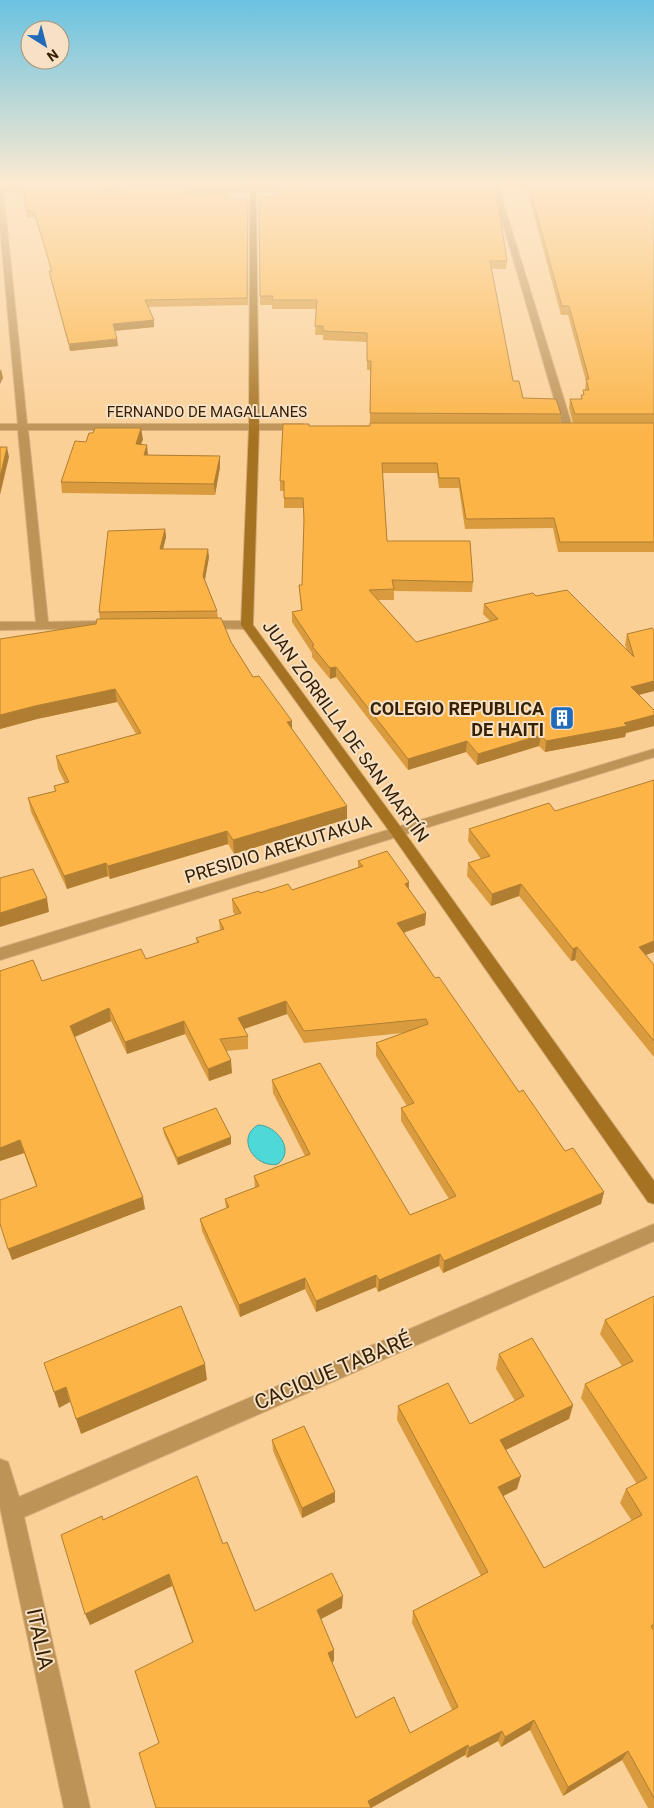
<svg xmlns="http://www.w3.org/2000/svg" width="654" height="1808" font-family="Roboto,sans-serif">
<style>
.water{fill:#4ed8d7;stroke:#47a197}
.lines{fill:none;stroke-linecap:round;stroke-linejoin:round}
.street-casing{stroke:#d4ad79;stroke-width:2}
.secondary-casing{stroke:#d4ad79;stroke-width:2}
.street{fill:#be9357;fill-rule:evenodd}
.secondary{fill:#a57221;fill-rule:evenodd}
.wall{fill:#d99b3d}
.shaded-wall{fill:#b07e32}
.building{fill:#fcb447;stroke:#b07e32}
.labels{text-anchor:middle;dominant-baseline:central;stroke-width:4;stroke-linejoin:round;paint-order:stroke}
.far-street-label{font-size:15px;fill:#362102;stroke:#f7e1c6}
.poi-label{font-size:18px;font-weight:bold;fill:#362102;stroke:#f7e1c6;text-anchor:end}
.street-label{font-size:18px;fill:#362102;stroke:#f7e1c6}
.near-street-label{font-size:21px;fill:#362102;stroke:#f7e1c6}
</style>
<rect width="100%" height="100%" fill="#fbd097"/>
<path class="water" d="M258 1125C276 1125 296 1150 278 1164 255 1169 235 1138 258 1125Z"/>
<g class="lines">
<defs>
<path id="street" d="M491 183H497L573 429 571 431 568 432 563 429Z
M0 186 3 188 27 424H303L308 427 303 430H28L48 622 108 621 112 622 114 625 112 628 0 630V622H36L18 430H0V424H18L0 226Z
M206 621H247L253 625 247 629 202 628 200 625Z
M654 749V757L0 960V948Z
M654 1224V1241L24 1517 90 1808H64L0 1507V1459L8 1462 19 1497Z"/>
<path id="secondary" d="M250 183H256V187L297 186 300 188 297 190 256 191 259 427 253 625 402 829 654 1181V1204L648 1202 392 835 241 625 249 427 250 191 170 192 167 190 170 188 250 187Z
M0 187H44L47 189 44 191H0Z
M80 188H137L140 190 137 192 78 191 77 190Z"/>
</defs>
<use href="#street" class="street-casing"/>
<use href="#secondary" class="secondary-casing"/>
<use href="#street" class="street"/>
<use href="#secondary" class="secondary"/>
</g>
<path class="wall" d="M23 183H81V185H23Z
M122 183H193L192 186H123Z
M278 183H492L507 261 506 269H492L513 381 523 398 561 414 560 423H370V370H367V342L323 340V335H315L316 309H272V305H260V296Z
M525 183H654V423H573L569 408 570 399H581V395H583V390H585L586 381 568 315H561Z
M23 187 114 196 189 193 227 199H248V305L148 307 154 320V327L115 331 117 339 118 346 70 351 50 278 49 271H51L35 217 27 218Z
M654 423V552H558L553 528 465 529 459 488H439L437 473H382L387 541 473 582 472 592 394 591V600H378L416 642 490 621 483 614 484 604 536 596 627 650 625 645 627 634 654 630V691L639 695 654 710V726L626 733 625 737 545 752 539 746 477 765 466 752 408 770 336 677 330 679 312 657V653L292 622V612L301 610 299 585H302L304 524 303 508H284V491H280V481L309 426Z
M93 433 143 439 141 444 148 455 220 456V467L215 495 62 493 61 482 86 442Z
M165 529 166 537 163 549 209 557 205 580 217 611 218 618 231 642 253 677 292 729 347 819 234 854 228 844 110 879 108 876 67 889 31 812 28 798 55 791 54 786 65 783 58 769 56 756 136 734 117 702 37 719 0 729V639L96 624 100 619 99 612Z
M469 829 646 955 654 965V1057L575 960 571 961 519 896 491 906 467 876 468 863 481 859 468 841Z
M358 861 409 882V889L426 913 425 925 404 933 435 978 519 1092 565 1151 604 1192 601 1204 443 1273 439 1266 378 1292 376 1287 316 1312 305 1289 240 1317 202 1231 200 1219 226 1209 225 1199 255 1188 254 1176 305 1156 273 1093 272 1080 410 1215 449 1199 401 1121V1108L407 1106 376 1056V1043L403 1033 304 1043 287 1014 244 1029 248 1036V1049L226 1051 232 1073 209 1081 185 1034 127 1054 111 1021 75 1037 145 1209 12 1260 36 1186 24 1153 0 1161 42 981 146 959 197 943 196 938 220 930 219 920 235 915 233 912 232 899 260 893 292 890 358 868Z
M163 1128 231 1137V1144L178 1165 164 1134Z
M654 1296V1808H648L622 1760 563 1796 530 1730 501 1747 498 1741 467 1758 465 1755 371 1808 159 1743 192 1642 172 1586 90 1625 103 1520 223 1544 255 1611 342 1608 321 1619 334 1650V1661L332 1662 356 1718 410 1733 452 1710 412 1623 413 1611 481 1576 397 1420 398 1406 470 1424 515 1401 496 1369 499 1354 573 1405 569 1419 506 1450 517 1489 503 1496 544 1568 632 1521 620 1503 626 1489 637 1484 581 1398 585 1384 622 1366 600 1334 605 1320Z
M272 1440 335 1502 302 1518 273 1451Z"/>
<path class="shaded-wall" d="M154 320V327L113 331V324Z
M117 339 118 346 70 351 69 344Z
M1 369 3 378 0 384V371Z
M141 428 143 439 137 455 136 444Z
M147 445 148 455H144Z
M7 447 9 457 0 495V477Z
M220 456V467L215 495 214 484Z
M165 529 166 537 161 557 160 549Z
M208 549 209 557 204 584 203 576Z
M336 667V677L330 679V668Z
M654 681V691L629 697 631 687Z
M115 689 117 702 37 719 0 729V715L35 706Z
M654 715V726L626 733 625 737 545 752 546 741Z
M292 721V734L287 722Z
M541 735 539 746 477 765 478 754Z
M467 741 466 752 408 770V759Z
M347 806V819L234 854 233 840Z
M227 831 228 844 110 879 108 866Z
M106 863 108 876 67 889 64 876Z
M409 882 408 895 405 884Z
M521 884 519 896 491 906 492 894Z
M47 898 49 912 0 927V913Z
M426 913 425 925 396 935 397 923Z
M654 941V952L636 959 639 947Z
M577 947 575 960 571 961 573 949Z
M286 1001 287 1014 238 1031V1018Z
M109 1008 111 1021 72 1038 70 1026Z
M184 1021 185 1034 127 1054 125 1042Z
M231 1060 232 1073 209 1081 208 1069Z
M231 1137V1144L178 1165 177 1158Z
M20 1140 24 1153 0 1161V1148Z
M604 1192 601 1204 443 1273 444 1261Z
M143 1197 145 1209 12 1260 8 1249Z
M440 1254 439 1266 378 1292 379 1280Z
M376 1275V1287L316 1312V1301Z
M305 1278V1289L240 1317 239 1305Z
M205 1364 207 1380 81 1434 76 1419Z
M66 1387 70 1402 59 1408 54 1392Z
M573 1405 569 1419 497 1454 500 1440Z
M521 1476 517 1489 495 1500 498 1487Z
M335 1492V1502L302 1518V1508Z
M169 1574 172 1586 90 1625 85 1614Z
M343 1596 342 1608 317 1621V1610Z
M334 1650V1661L328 1664V1653Z
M534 1720 530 1730 501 1747 505 1737Z
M502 1731 498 1741 467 1758 469 1748Z
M468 1745 465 1755 371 1808 368 1801Z
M628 1751 622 1760 563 1796 568 1787Z"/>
<path class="building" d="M339 183H492L498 202 507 261H490L513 381H519L523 398 556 399 561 414 370 413 371 361H367V333L323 331V326H315L317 300H272L273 296H260L259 197H275L277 185Z
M528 183H654V414H575L570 399H582L581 395H584L583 390H589L586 379H589L569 306H562Z
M23 187H94L114 196 118 187H188L186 193 226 192 227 199H248L247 298 145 300 154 320 113 324 117 339 69 344 49 271H52L34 211H26Z
M370 423H654V542H560L554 518 466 519 459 478H439L437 463H382L387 541H470L473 582 392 580 394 589 369 590 416 642 498 619 484 604 533 593 536 596 567 590 634 657 627 634 652 628 654 630V681L631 687 654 710V715L624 723 627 726 546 741 541 735 478 754 467 741 408 759 336 667 330 668 312 646 314 645 292 612 302 610 299 585H302L304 519 303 498H284V481H280L283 424H309V426H370Z
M95 428H141L136 444 147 445 144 455 220 456 214 484 61 482 75 441 86 442 89 433H93Z
M0 447H7L0 477Z
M165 529 160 549H208L203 576 217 611 99 612 108 531Z
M221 618 231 642 253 677 259 676 292 721 287 722 347 806 233 840 227 831 108 866 106 863 64 876 28 798 56 791 54 786 69 782 56 756 141 733 115 689 35 706 0 715V639L96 624 97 619Z
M654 780V941L639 947 654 965V1041L577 947 573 949 521 884 492 894 468 863 490 856 469 829 549 803 555 811Z
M387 851 409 882 405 884 426 913 397 923 435 978 439 977 519 1092 523 1090 565 1151 573 1148 604 1192 444 1261 440 1254 379 1280 376 1275 316 1301 305 1278 239 1305 200 1219 229 1207 225 1199 259 1186 254 1176 310 1154 272 1080 320 1063 410 1215 456 1196 401 1108 414 1103 376 1043 428 1024 426 1019 304 1031 286 1001 238 1018 248 1036 220 1039 231 1060 208 1069 184 1021 125 1042 109 1008 70 1026 143 1197 8 1249 0 1224V1200L37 1186 20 1140 0 1148V971L33 960 42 981 141 949 146 959 199 942 196 938 224 929 219 920 241 913 232 899 259 891 260 893 288 884 292 890 363 866 358 861Z
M33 869 47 898 0 913V878Z
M216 1108 231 1137 177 1158 163 1128Z
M654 1296V1624L651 1626 654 1631V1798L628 1751 568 1787 534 1720 505 1737 502 1731 469 1748 468 1745 368 1801 371 1808H156L139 1753 159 1743 135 1671 193 1642 169 1574 85 1614 61 1535 102 1516 103 1520 197 1476 223 1544 227 1542 255 1611 332 1573 343 1596 317 1610 334 1650 328 1653 356 1718 394 1697 410 1733 458 1707 413 1611 488 1572 398 1406 448 1383 470 1424 524 1396 499 1354 532 1338 573 1405 500 1440 521 1476 498 1487 544 1568 642 1515 626 1489 647 1478 585 1384 633 1361 605 1320Z
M181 1306 205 1364 76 1419 66 1387 54 1392 44 1363Z
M304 1426 335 1492 302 1508 272 1440Z"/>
<linearGradient id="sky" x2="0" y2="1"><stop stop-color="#6ac2e1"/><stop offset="0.42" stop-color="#fdead0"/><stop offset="1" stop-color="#fdead0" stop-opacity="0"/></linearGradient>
<rect width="654" height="436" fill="url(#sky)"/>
<defs>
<symbol id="building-square" viewBox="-11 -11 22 22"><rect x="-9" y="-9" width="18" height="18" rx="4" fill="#216aba" stroke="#f7e1c6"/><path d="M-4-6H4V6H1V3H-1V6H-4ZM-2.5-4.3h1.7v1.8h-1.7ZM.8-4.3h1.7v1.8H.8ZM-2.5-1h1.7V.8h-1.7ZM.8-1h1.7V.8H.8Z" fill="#fff"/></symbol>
</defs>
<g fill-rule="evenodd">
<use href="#building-square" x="548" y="704" width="28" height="28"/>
</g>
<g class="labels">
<g class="far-street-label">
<text x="207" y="412">FERNANDO DE MAGALLANES</text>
</g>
<g class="poi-label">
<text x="544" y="708">COLEGIO REPUBLICA<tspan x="544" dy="21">DE HAITI</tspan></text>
</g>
<g class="street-label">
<text transform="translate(346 731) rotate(54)">JUAN ZORRILLA DE SAN MARTÍN</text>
<text transform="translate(278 849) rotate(-17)">PRESIDIO AREKUTAKUA</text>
</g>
<g class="near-street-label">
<text transform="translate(333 1371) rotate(-23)">CACIQUE TABARÉ</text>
<text transform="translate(40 1639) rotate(78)">ITALIA</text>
</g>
</g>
<g transform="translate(45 45) rotate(144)"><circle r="24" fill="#f7e1c6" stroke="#aa9478"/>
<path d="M0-4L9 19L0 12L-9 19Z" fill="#216aba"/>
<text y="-8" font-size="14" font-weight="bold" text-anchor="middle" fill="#362102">N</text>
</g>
</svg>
